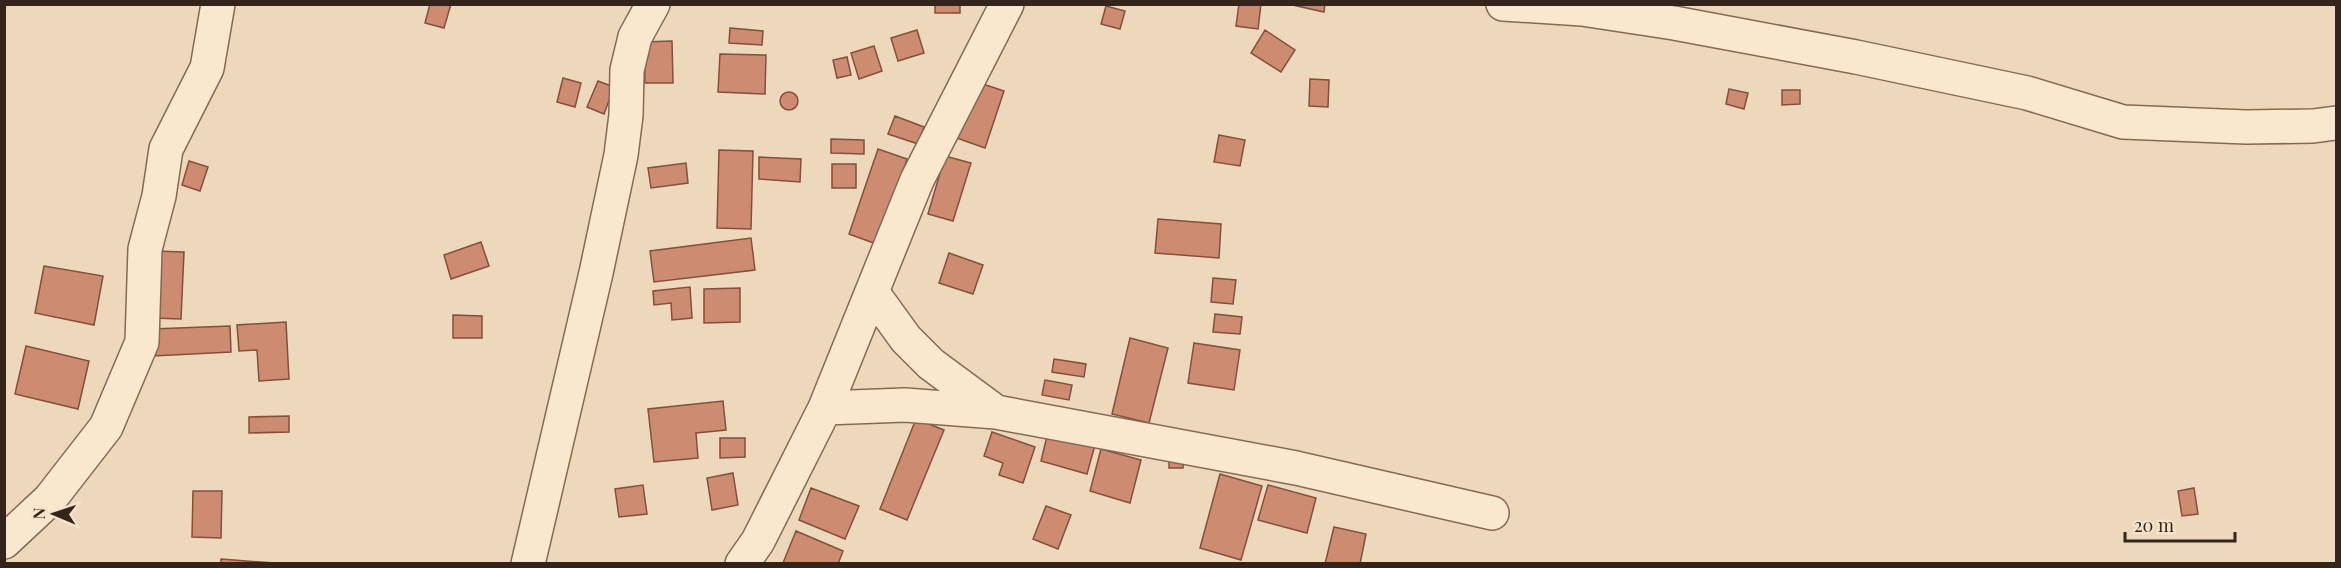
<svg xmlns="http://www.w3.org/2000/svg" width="2341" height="568" font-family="'Playfair Display',serif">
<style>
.building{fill:#cd8c71;stroke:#844f3b;stroke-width:1.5}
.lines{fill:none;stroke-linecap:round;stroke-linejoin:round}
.street-casing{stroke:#856955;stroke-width:36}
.street{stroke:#f9e7ce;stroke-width:33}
</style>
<rect width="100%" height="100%" fill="#eed8bc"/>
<path class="building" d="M430 4H451L444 28 425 23Z
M935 4H960V13H935Z
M1239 4H1261L1258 29 1236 26Z
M1288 4H1325L1324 12Z
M1106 6 1125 11 1120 29 1101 24Z
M730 28 763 31 762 45 729 43Z
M917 30 924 53 898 61 891 38Z
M1265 30 1295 50 1281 72 1251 53Z
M672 41 673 83H645L644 42Z
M874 46 882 71 859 79 851 53Z
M720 54 766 55 765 94 718 92Z
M847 57 851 75 837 78 833 60Z
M563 78 581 83 575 107 557 102Z
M1310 79 1329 80 1328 107 1309 106Z
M598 81 614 87 604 114 587 107Z
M974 81 1004 91 985 148 954 137Z
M1729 89 1748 93 1744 109 1726 104Z
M1782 90H1800V104L1782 105Z
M780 101a9 9 0 1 1 18 0a9 9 0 1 1-18 0Z
M895 116 924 127 918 144 888 134Z
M1219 135 1245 140 1240 166 1214 162Z
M831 139 864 140V154L831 153Z
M878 149 907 159 879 245 849 234Z
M719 150 753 151 751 229 717 228Z
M945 156 971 163 953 221 928 214Z
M759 157 801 159 800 182 759 179Z
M189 161 208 167 200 191 182 185Z
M686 163 688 183 651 188 648 168Z
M832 164H856V188H832Z
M1158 219 1221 224 1219 258 1155 253Z
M751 238 755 270 654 282 650 251Z
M481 242 489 266 451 279 444 255Z
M155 251 184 252 181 319 152 318Z
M949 253 983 265 973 294 939 283Z
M44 266 103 276 94 325 35 313Z
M1213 278 1236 280 1233 304 1211 302Z
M690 287 692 318 672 320 671 303 654 305 653 291Z
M740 288V322L704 323V289Z
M1215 314 1242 317 1240 334 1213 332Z
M453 315 482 316V338H453Z
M286 322 289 379 259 381 257 350 239 351 237 325Z
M230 326 231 352 153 356 152 329Z
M1130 338 1168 348 1149 423 1112 414Z
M1194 343 1240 350 1234 390 1188 383Z
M26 346 89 361 78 409 15 394Z
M1054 359 1086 364 1084 377 1052 372Z
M1045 380 1072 385 1069 400 1042 395Z
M723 401 726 430 696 433 698 458 654 462 648 409Z
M289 416V432L249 433V417Z
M916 419 944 430 907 520 880 509Z
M992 432 1035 447 1023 483 999 475 1003 463 984 456Z
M1048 432 1095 445 1087 474 1041 461Z
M720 438H745V457L720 458Z
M1101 449 1141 460 1130 503 1090 491Z
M1169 453H1184L1183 468H1169Z
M733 473 738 505 712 510 707 478Z
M1220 474 1262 486 1241 560 1200 548Z
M643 485 647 514 619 517 615 489Z
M1268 485 1316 498 1307 533 1258 520Z
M811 488 859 506 845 539 799 520Z
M2194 488 2198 514 2182 516 2178 491Z
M193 491H222L221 538 192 537Z
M1046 506 1071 515 1058 549 1033 539Z
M1334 527 1366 534 1360 564H1325Z
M796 531 843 551 838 564 783 563Z
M221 559 274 563V564H221Z"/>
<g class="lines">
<defs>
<path id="street" d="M1503 4 1582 9 1674 23 1856 57 2027 93 2123 122 2246 127 2313 126 2336 123
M872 292 906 339 931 364 996 412
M825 408 905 405 996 412 1296 468 1492 513
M4 542 50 499 106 427 142 342 145 249 159 196 166 149 207 68 218 4
M528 564 596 273 621 155 626 115 627 70 635 37 653 4
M742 564 758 541 825 408 917 180 1007 4"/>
</defs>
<use href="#street" class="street-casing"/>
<use href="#street" class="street"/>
</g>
<rect width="2341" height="568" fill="none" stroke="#34241b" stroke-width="12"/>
<g transform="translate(54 514) rotate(272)" stroke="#f5e4cb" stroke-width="4.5" paint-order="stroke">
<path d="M0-4.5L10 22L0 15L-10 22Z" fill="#34241b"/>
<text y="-9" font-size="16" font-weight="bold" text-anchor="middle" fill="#34241b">N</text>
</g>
<path d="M2125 532v9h110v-9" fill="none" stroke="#34241b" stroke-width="3"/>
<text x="2134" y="532" font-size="18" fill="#34241b" stroke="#f5e4cb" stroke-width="4.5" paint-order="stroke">20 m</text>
</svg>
